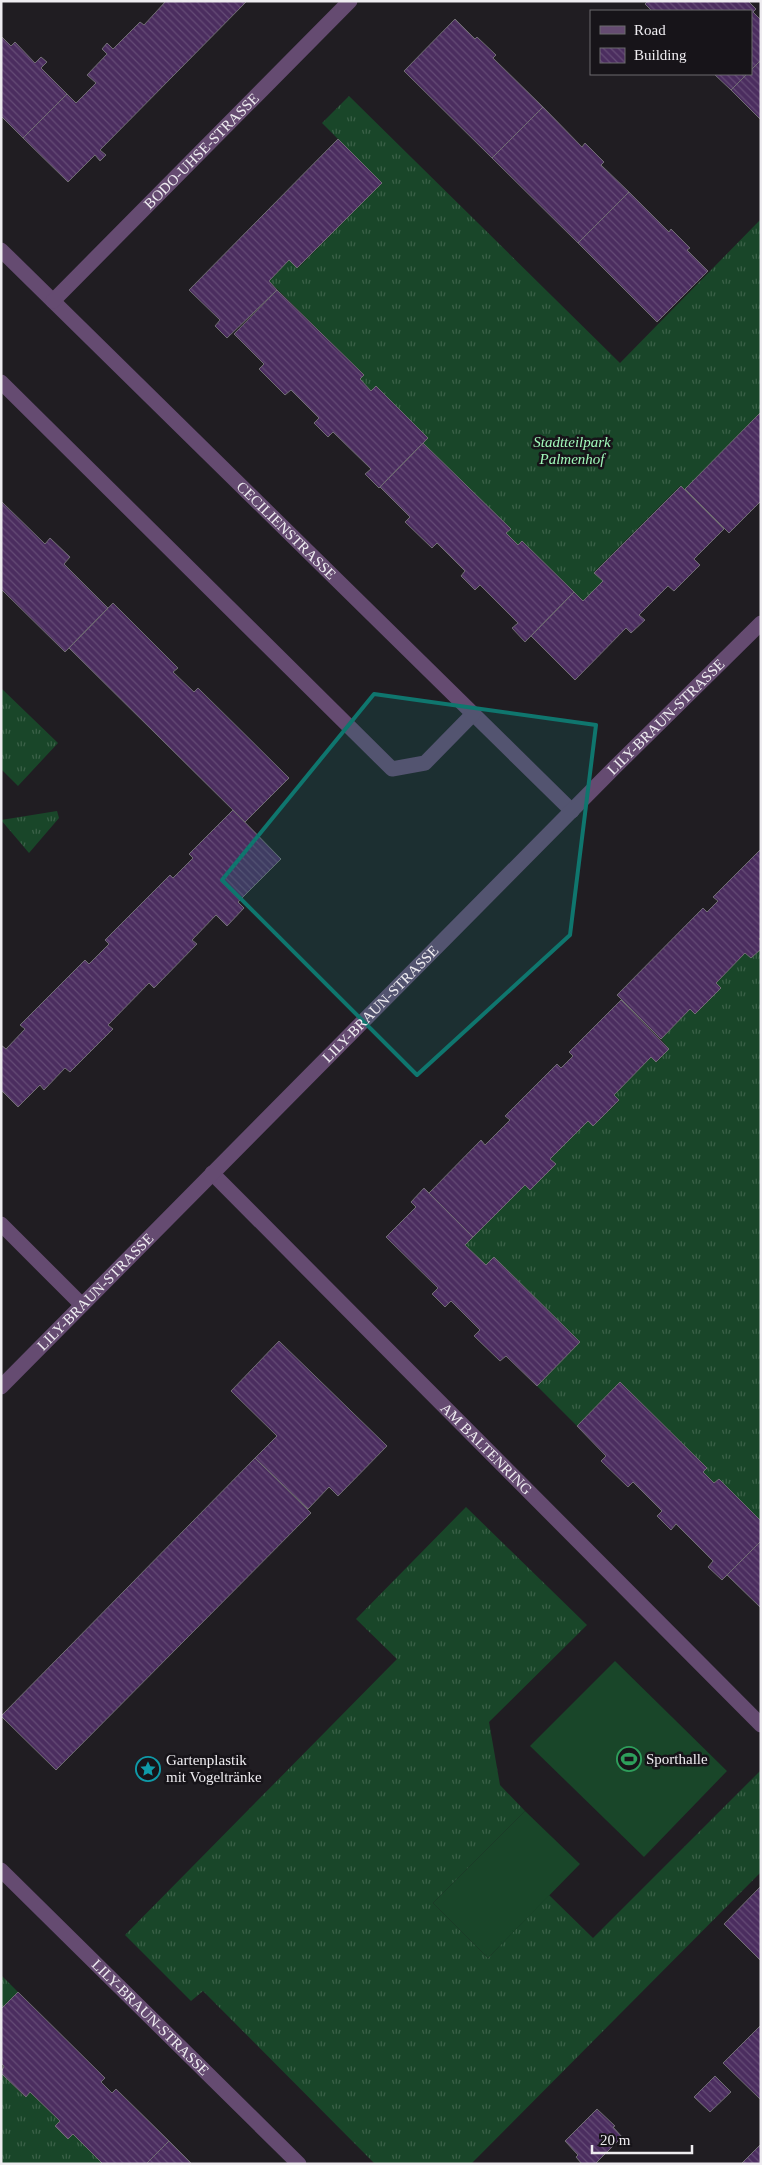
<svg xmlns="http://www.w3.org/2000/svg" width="762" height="2165" font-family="Georgia,serif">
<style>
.grass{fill:url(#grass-tufts)}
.pitch{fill:#194629}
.building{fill:url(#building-back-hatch);stroke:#716e74}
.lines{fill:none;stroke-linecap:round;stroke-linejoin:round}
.minor{stroke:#654b71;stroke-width:15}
.marked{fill:#0f766e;fill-opacity:0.2;stroke:#0f766e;stroke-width:4;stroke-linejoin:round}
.labels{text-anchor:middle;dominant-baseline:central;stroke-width:5;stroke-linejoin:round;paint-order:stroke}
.street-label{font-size:15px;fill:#eeecf0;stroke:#171419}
.park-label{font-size:15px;font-style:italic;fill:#a1f9ba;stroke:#171419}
.poi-label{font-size:15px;fill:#eeecf0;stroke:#171419;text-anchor:start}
</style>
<defs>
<pattern id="grass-tufts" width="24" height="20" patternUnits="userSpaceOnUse" patternTransform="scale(1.25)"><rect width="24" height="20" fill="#194629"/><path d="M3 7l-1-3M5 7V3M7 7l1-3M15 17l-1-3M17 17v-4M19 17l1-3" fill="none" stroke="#3b6148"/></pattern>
<pattern id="building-back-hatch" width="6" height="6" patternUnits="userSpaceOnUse" patternTransform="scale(1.25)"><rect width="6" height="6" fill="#4b2d5f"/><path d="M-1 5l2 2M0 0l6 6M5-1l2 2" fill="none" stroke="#654c76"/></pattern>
</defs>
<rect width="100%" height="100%" fill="#201d22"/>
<path class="grass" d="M349 96 620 363 761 219V412L685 489 680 486 594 572 603 581 583 601 522 541 518 545 506 533 510 529 423 443 428 438 376 387 371 391 360 379 364 375 269 281 289 260 298 268 382 183 322 123Z
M1 688 58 743 18 786 1 769Z
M57 811 59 818 29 853 1 820Z
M761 949V1521L719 1479 714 1483 703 1472 707 1468 620 1382 577 1426 537 1386 494 1257 486 1265 465 1245 525 1185 530 1190 556 1164 550 1159 588 1121 593 1126 619 1101 614 1095 651 1057 657 1062 669 1049 661 1039 690 1009 695 1014 721 988 716 983 745 953 751 958Z
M466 1507 587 1625 489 1722 500 1785 525 1811 433 1903 488 1958 549 1895 593 1938 760 1771 761 1872 471 2164H375L203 1991 191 2001 125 1935 397 1659 356 1619Z
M1 1975 18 1992 1 2009Z
M1 2073 25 2097 30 2092 60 2121 55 2126 68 2138 73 2134 103 2164H1Z"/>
<path class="pitch" d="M615 1661 727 1771 644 1857 530 1746Z
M525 1811 580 1864 488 1958 433 1903Z"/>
<path class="building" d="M166 1H247L100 150 106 155 100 161 95 155 68 182 23 138 67 94 76 103 96 83 87 75 107 54 102 49 107 43 113 49 140 22 144 25Z
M648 1H748L756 9 753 12 761 20V60L751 70V11H652L645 4Z
M455 19 475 39 477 37 496 55 493 58 543 107 492 158 404 71Z
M1 36 11 46 15 42 35 63 41 57 47 62 41 68 67 94 23 138 1 116Z
M761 60V120L731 90 747 74H751V70Z
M714 74H747L731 90Z
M543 107 582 147 585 143 604 162 601 165 629 192 578 243 492 158Z
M338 139 382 183 297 268 289 260 269 281 277 290 227 338 215 326 220 320 189 290Z
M629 192 669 232 671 229 690 248 687 250 708 271 657 322 578 243Z
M277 290 364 375 360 379 371 391 376 386 428 438 379 488 365 474 371 469 333 432 328 437 314 423 319 418 291 390 285 395 259 369 264 364 234 334Z
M761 412V501L729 533 685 489Z
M423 443 511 529 506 533 518 545 522 541 574 592 525 642 512 628 518 623 480 585 475 590 461 576 465 571 437 543 432 548 405 522 410 517 380 487Z
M681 486 724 529 694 559 700 565 674 591 668 586 639 615 645 620 631 633 626 628 575 680 531 636 574 592 583 601 603 581 594 573Z
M1 501 45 544 50 538 70 557 64 564 108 608 65 652 1 589Z
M113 603 178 668 173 672 194 692 198 688 289 778 245 822 69 648Z
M233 810 281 859 238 902 244 908 227 926 216 915 192 940 197 944 154 988 149 983 108 1025 113 1029 70 1072 65 1068 44 1090 40 1085 18 1107 1 1090V1045L6 1049 25 1029 20 1025 85 960 89 964 109 944 105 940 170 875 173 878 193 858 189 854Z
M761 849V937L759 939 761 941V949L751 958 745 953 716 983 721 988 695 1014 690 1009 661 1039 617 995 703 908 707 912 718 901 713 897Z
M621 1000 669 1049 656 1062 651 1057 614 1095 619 1100 593 1126 588 1121 550 1159 556 1164 530 1190 525 1185 473 1237 429 1193 481 1140 485 1145 510 1120 505 1116 557 1064 561 1068 573 1056 569 1052Z
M424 1188 473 1237 465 1245 486 1265 494 1257 580 1342 537 1386 506 1356 500 1361 474 1336 480 1330 451 1301 445 1307 432 1294 438 1288 386 1237 416 1207 411 1202Z
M279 1341 387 1446 338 1496 329 1487 308 1509 255 1458 277 1436 231 1391Z
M620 1382 707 1468 703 1472 714 1483 719 1479 761 1521V1541L722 1580 708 1567 713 1561 676 1524 671 1530 657 1516 662 1511 633 1482 628 1487 601 1461 606 1456 577 1426Z
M255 1458 311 1513 56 1770 1 1716Z
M761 1541V1608L727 1575Z
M760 1887 761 1888V1961L724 1924Z
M18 1992 105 2078 101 2082 112 2093 116 2089 169 2141 146 2164H103L73 2134 68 2139 55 2126 60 2121 30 2092 26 2097 1 2073 4 2066 1 2063V2009Z
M761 2025V2100L723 2063Z
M715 2076 731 2092 710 2112 694 2097Z
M597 2109 615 2126 613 2127 622 2137 595 2164H582L576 2157 578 2155 565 2141Z
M169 2141 192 2164H146Z
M761 2144V2164H741Z"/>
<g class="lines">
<g class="minor">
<path id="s1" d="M1 250 572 811"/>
<path id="s2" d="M53 301 350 1"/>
<path d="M1 382 392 769 425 763 473 714"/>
<path id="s3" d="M212 1173 761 1725"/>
<path d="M1 1224 82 1305"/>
<path id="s4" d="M1 1387 615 767 761 623"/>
<path id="s5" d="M1 1870 299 2164"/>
</g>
</g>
<path class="marked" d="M374 694 596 725 570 935 417 1075 222 880Z"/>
<defs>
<symbol id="stadium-ring" viewBox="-11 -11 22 22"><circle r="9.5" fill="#171419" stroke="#2e9e5b" stroke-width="1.5"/><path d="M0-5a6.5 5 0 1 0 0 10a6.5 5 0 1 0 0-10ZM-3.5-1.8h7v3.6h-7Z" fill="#2e9e5b"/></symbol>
<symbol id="sight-ring" viewBox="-11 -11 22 22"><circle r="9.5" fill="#171419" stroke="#0f9aa8" stroke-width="1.5"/><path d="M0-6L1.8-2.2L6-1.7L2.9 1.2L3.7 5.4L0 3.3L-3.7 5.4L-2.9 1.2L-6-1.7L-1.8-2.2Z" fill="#0f9aa8"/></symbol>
</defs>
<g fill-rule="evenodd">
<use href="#stadium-ring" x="615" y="1745" width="28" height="28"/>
<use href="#sight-ring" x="134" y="1755" width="28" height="28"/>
</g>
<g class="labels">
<g class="street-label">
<text stroke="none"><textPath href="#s2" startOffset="211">BODO-UHSE-STRASSE</textPath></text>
<text stroke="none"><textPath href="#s1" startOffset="400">CECILIENSTRASSE</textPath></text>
<text stroke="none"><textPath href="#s4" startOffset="944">LILY-BRAUN-STRASSE</textPath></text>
<text stroke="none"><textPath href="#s4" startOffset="539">LILY-BRAUN-STRASSE</textPath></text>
<text stroke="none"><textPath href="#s4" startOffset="134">LILY-BRAUN-STRASSE</textPath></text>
<text stroke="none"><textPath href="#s3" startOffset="389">AM BALTENRING</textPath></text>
<text stroke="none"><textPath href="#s5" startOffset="210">LILY-BRAUN-STRASSE</textPath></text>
</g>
<g class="park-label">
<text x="572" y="442">Stadtteilpark<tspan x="572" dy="17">Palmenhof</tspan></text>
</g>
<g class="poi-label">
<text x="646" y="1759">Sporthalle</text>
<text x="166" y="1760">Gartenplastik<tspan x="166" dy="17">mit Vogeltränke</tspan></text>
</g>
</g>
<rect width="762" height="2165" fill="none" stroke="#eeecf0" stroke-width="5"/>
<rect x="590" y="10" width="162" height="65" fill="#171419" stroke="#6d6a6f"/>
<rect x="600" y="26" width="25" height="8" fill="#654b71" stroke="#6d6a6f"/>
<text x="634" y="35" font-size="15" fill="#eeecf0">Road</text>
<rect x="600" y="48" width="25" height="15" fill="url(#building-back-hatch)" stroke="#6d6a6f"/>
<text x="634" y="60" font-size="15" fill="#eeecf0">Building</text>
<path d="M592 2145v8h100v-8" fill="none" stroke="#eeecf0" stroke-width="2.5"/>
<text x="600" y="2145" font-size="15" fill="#eeecf0" stroke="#171419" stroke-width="4" paint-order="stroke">20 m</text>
</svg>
